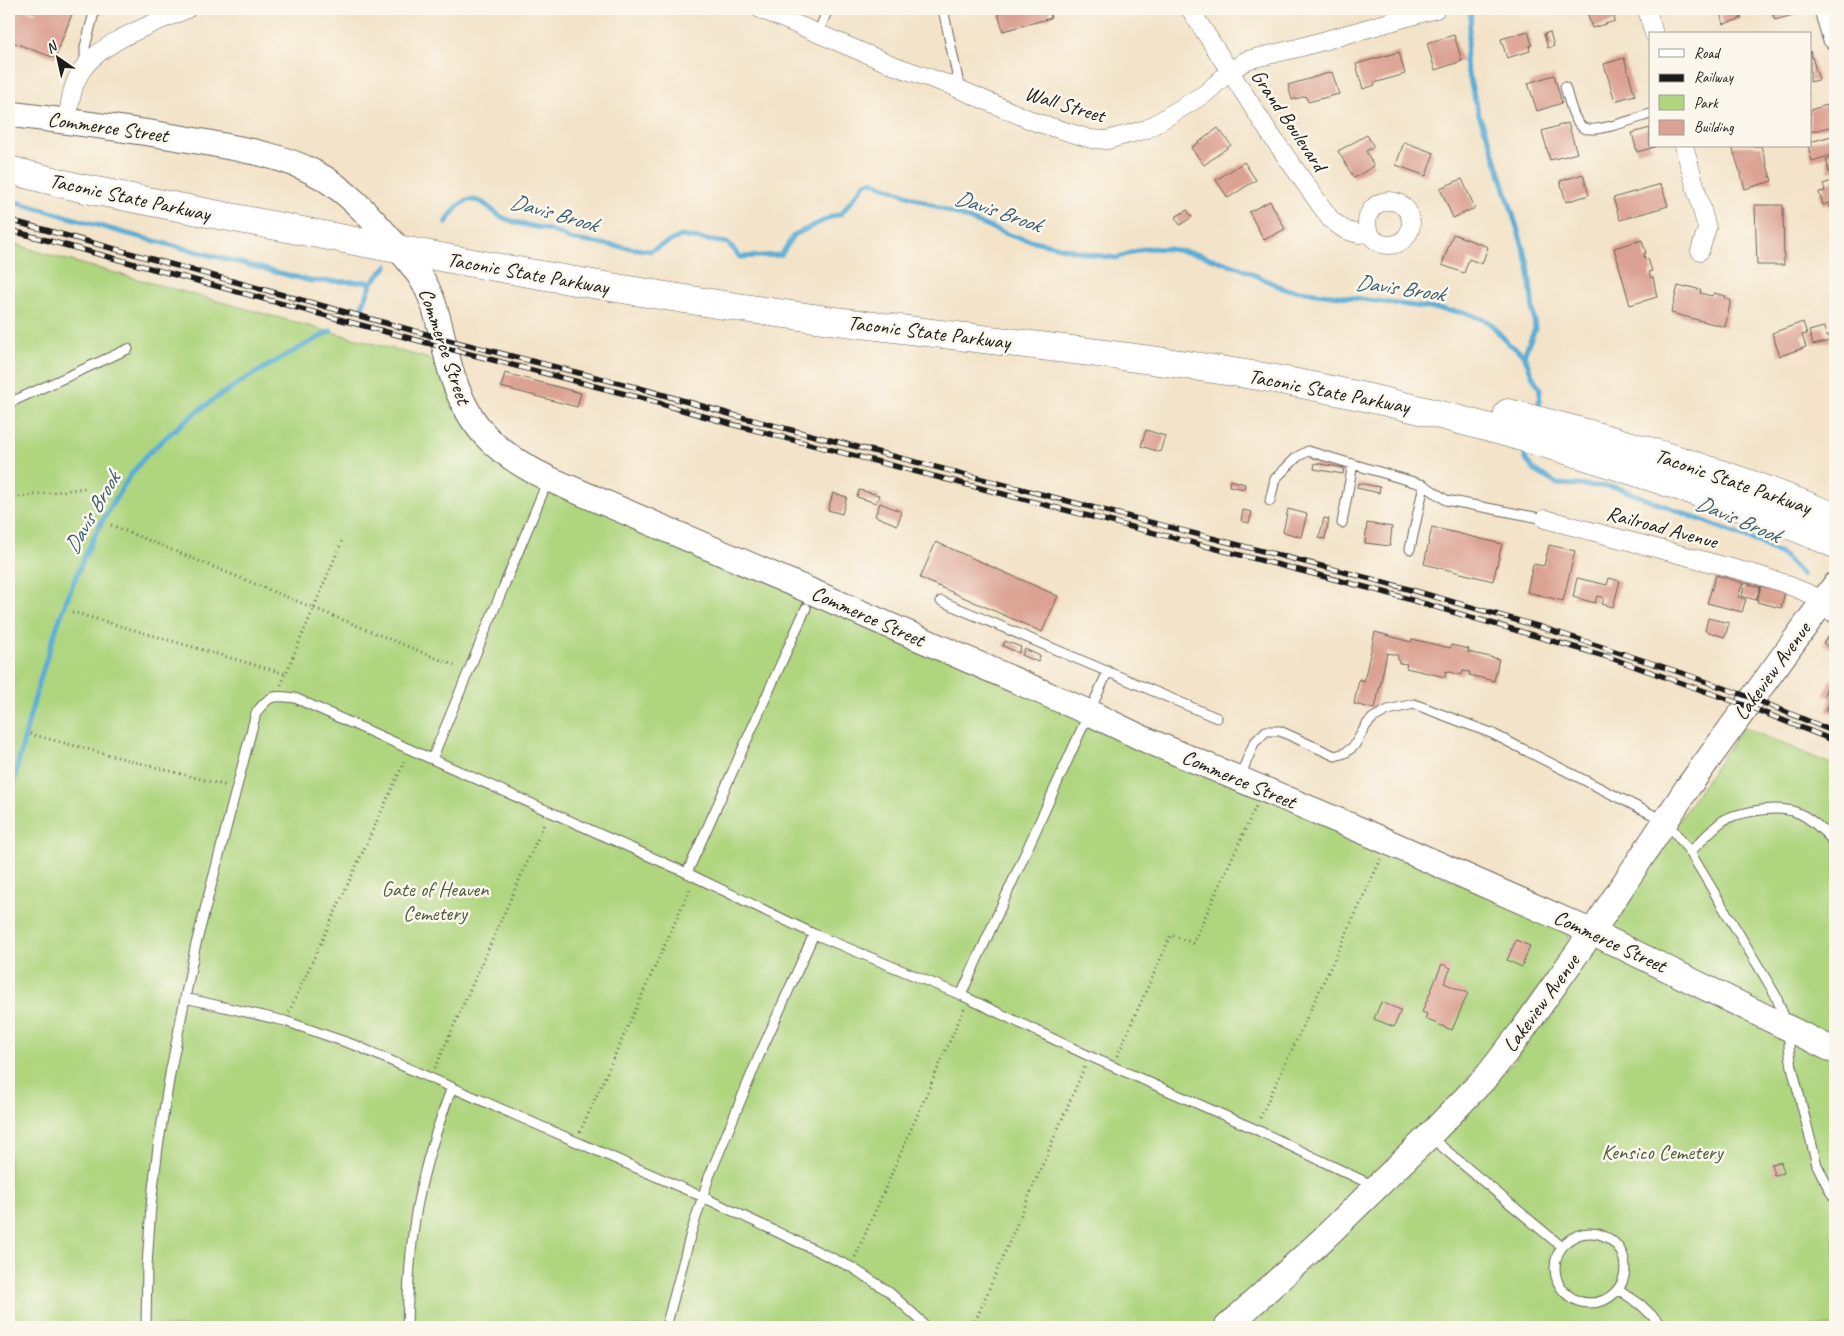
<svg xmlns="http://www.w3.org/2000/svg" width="1844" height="1336" font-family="Caveat,sans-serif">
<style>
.green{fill:#afd57f;stroke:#66784e}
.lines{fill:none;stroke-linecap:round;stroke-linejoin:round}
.stream{stroke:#5badd6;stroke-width:5}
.building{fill:#dba192}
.lane-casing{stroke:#676258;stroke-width:11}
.street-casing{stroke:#676258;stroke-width:19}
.secondary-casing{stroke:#676258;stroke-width:27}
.highway-casing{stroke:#676258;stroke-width:29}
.path{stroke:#676258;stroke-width:3;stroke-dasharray:1 4;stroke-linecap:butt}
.lane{stroke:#fff;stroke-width:9}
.street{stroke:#fff;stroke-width:18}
.secondary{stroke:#fff;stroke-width:25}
.highway{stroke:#fff;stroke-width:28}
.rail-casing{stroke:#1c1c1c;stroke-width:5.5}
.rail{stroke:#fbf7ec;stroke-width:4;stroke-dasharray:11;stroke-linecap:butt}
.labels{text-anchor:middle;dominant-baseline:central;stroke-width:5;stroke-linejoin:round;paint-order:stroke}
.street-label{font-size:21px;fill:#1c1c1c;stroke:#fbf7ec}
.park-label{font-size:21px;fill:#4f5d3f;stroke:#fbf7ec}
.water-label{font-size:22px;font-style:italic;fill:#385d70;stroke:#fbf7ec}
</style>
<rect width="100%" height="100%" fill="#fbf7ec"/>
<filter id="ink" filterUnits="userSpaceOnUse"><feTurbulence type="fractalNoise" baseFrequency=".02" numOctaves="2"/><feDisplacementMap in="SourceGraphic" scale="10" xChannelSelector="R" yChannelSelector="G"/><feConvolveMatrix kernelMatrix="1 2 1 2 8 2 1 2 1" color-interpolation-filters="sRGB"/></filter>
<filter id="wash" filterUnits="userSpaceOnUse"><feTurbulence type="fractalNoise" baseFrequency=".0096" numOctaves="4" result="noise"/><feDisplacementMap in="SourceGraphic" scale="20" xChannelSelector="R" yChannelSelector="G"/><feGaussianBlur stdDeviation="1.12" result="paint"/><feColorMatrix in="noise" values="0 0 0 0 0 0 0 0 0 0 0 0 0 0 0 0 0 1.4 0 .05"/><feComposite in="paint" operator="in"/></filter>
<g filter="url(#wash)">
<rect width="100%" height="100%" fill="#f3e3c8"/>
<path class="green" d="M9 242 49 255 437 361 482 446 1566 931 1571 944 1496 1046 1458 1092 1379 1169 1363 1181 1346 1202 1213 1327H9Z
M1743 727 1835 766V1327H1249L1515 1060Z"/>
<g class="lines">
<path class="stream" d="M1469 9 1471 17 1465 61 1479 115 1491 144 1528 263 1535 329 1524 355
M9 200 128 234 311 281 372 282
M446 223C451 214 459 201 470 200 484 199 490 210 500 216 521 228 549 225 569 239L650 251 681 236 728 243 740 257 781 255 794 235 833 216 841 214 865 183 871 181 1012 236 1094 255 1116 258 1145 248 1170 249 1201 255 1240 268 1285 289 1467 313 1489 322 1508 343 1524 355 1532 375 1540 389 1539 405
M362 307 372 282 387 266
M1526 451 1525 459 1534 470 1557 484 1616 487 1760 543 1784 556 1802 575
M9 803C30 709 55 613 99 527 112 504 129 474 147 455 202 400 264 367 331 331"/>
</g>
<g id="blocks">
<path class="building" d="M9 9H23L35 13 36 9H74L55 58 9 41Z
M997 9H1049L1051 18 1003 31Z
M1586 9H1612L1615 21 1592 28Z
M1771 9H1799L1800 13 1775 20Z
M1739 10 1741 19 1723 24 1721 15Z
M1528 31 1532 45 1529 46 1530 51 1507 58 1501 39Z
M1550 32 1554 46 1548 48 1544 34Z
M1454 35 1462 61 1435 70 1427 43Z
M1810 51 1819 80 1810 82Z
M1399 52 1405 74 1374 83 1375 85 1363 89 1356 64Z
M1624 58 1635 95 1615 101 1604 64Z
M1332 72 1339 94 1308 102 1306 96 1292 100 1288 85Z
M1554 75 1562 103 1537 111 1528 83Z
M1827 105 1833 126 1810 132V110Z
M1568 123 1577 153 1550 160 1542 131Z
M1218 128 1231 145 1204 165 1191 148Z
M1650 128V146L1655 147 1637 152 1632 133Z
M1367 135 1374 147 1366 151 1374 166 1354 178 1338 151Z
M1835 135V154L1812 161 1808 146H1810V142Z
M1404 142 1434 153 1426 176 1396 165Z
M1732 146H1761L1772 181 1745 189Z
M1835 156V170L1829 172 1826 159Z
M1244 162 1256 180 1228 198 1216 180Z
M1583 174 1589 195 1566 202 1560 181Z
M1462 179 1475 208 1453 218 1440 188Z
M1835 180V205L1829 207 1828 203 1823 205 1819 192 1825 191 1823 184Z
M1661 184 1668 206 1620 220 1613 198Z
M1270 201 1285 229 1264 240 1249 212Z
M1755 205H1783L1784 265H1757Z
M1187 210 1192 217 1180 225 1175 217Z
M1453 234 1488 247 1482 264 1469 259 1464 273 1442 265Z
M1642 240 1646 253H1644L1645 260 1648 259 1652 271 1649 272 1651 278 1653 277 1657 297 1630 305 1614 248Z
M1678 286 1686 288V286L1701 290 1700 293 1712 296 1714 293 1726 296 1725 299 1731 300 1725 327 1671 313Z
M1803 322 1807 334 1802 335 1806 347 1780 356 1772 333Z
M1824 327 1826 336 1829 335 1830 341 1813 345 1809 331Z
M505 373 581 393 577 407 501 387Z
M1146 430 1165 436 1160 452 1141 446Z
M1315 463 1344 468 1343 474 1314 469Z
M1230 480 1245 484 1244 489 1229 486Z
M1358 483 1380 487 1379 493 1357 488Z
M859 490 879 495 876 503 857 497Z
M833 493 847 497 842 514 828 510Z
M880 503 902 512 897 525 875 516Z
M1288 509 1307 514 1301 537 1283 532Z
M1243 510 1252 512 1249 523 1241 521Z
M1324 518 1329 519 1325 539 1319 538Z
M1367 523 1392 527 1390 546 1365 543Z
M1432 527 1502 544 1493 581 1424 564Z
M936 542 1058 596 1042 632 920 578Z
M1549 545 1575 551 1563 601 1527 592 1533 564 1544 566Z
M1716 575 1743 583 1738 597 1746 599 1742 612 1707 603Z
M1577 578 1607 585 1609 578 1620 581 1613 607 1602 604 1604 598 1597 596 1595 603 1573 597Z
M1745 583 1760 587 1756 600 1742 596Z
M1761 586 1785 592 1781 608 1757 602Z
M1708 618 1729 623 1725 637 1705 631Z
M1835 627V653L1823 643Z
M1375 632 1411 642 1412 639 1450 648 1451 645 1469 649 1468 652 1499 659 1494 681 1469 675 1470 672 1463 671 1462 675 1446 671 1445 677 1406 668 1407 664 1399 663 1397 655 1387 653 1375 709 1354 704 1359 679 1364 681Z
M1005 641 1021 647 1019 653 1003 646Z
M1025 649 1040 656 1038 662 1022 655Z
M1830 679 1835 681V714L1826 711 1831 698 1824 695Z
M1516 940 1530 946 1522 967 1507 960Z
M1442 964 1451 968 1444 983 1468 993 1452 1030 1425 1019 1427 1014 1422 1012Z
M1381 1002 1401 1010 1394 1027 1374 1019Z
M1781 1162 1784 1173 1774 1175 1771 1164Z"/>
</g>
</g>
<g filter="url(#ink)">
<use href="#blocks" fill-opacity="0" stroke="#676258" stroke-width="1"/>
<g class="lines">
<defs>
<path id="lane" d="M943 9 960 89
M818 33 828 9
M85 64V47L95 9
M1565 87C1569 99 1572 118 1582 127 1593 135 1637 118 1650 114
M9 403 128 349
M1270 501 1275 479 1297 457 1308 451 1424 485 1446 500 1545 519
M1342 523 1353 464
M1410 549 1424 485
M941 601 1217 718
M1820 610 1835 619
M432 759 548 480
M1239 779 1254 743 1266 731H1280L1335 756 1345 753 1354 746 1367 724 1373 718 1388 710 1414 704 1491 733 1667 822 1690 852 1775 994 1789 1029V1047L1792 1067 1817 1165 1831 1193 1835 1198
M1690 852C1701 842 1711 829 1724 820 1732 815 1744 813 1754 811 1794 804 1808 814 1835 843
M687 873 806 608
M961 995 1108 671
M185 998 285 1021 357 1046 703 1197 851 1267 888 1291 919 1319 925 1327
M1429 1136 1562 1247
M1555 1268a35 35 0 1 1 70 0a35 35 0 1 1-70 0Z
M1618 1289 1641 1305 1664 1327
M146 1327 147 1265 151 1206 158 1147 170 1074 195 948 256 713C269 695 273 695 295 698L687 873 814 934 961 995 1089 1056 1255 1129 1374 1186
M407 1327C408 1285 410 1239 419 1197 426 1160 439 1122 452 1087
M666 1327 691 1233 709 1177 759 1056 814 934"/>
<path id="street" d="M760 9 895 66 950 85 1035 122 1091 139 1107 140 1147 129 1206 93 1229 72 1247 60 1298 48 1436 9
M1190 9 1270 134 1331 220 1345 230 1358 234 1369 233
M1647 9 1654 34
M67 120C70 105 71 88 79 75 97 42 153 24 187 9
M1684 146 1707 228 1700 251
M1367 223a22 22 0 1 1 44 0a22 22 0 1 1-44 0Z
M1545 519 1758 575 1783 583 1824 600"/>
<path id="secondary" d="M1827 9 1835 37
M9 114C74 122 138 130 203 142 241 149 281 155 315 173 344 188 367 213 388 237 404 255 421 273 430 295 440 319 443 343 450 368 467 427 495 453 549 479L815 593 1090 713 1144 739 1363 831 1592 932 1835 1051
M1227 1327 1322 1240 1429 1136 1488 1075 1522 1031 1592 932 1688 787 1835 585"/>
<path id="highway" d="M9 170 81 188 137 199C357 242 577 285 799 316 952 337 1106 351 1258 376 1396 400 1530 436 1663 481 1721 500 1780 519 1835 544
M1508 413C1619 440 1730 473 1835 517"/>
</defs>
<use href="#lane" class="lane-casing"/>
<use href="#street" class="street-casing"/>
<use href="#secondary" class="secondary-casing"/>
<use href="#highway" class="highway-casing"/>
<path class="path" d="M9 498 86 488
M111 525 458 667
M72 612 286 674
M9 662 15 665
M281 685 342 541
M30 734 227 786
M289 1012 406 758
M1117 1056 1171 935 1193 943 1256 806
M435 1068 545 822
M1260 1118 1381 859
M580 1132 691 887
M855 1257 964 1009
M968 1327 974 1324 1085 1066"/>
<use href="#lane" class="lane"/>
<use href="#street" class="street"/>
<use href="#secondary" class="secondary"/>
<use href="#highway" class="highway"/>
<defs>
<path id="rail" d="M9 220 444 339 643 389 733 415 1387 583 1544 628 1682 673 1752 698 1835 732
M9 230 446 348 641 398 731 424 1384 592 1608 657 1747 706 1835 741"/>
</defs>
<use href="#rail" class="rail-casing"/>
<use href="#rail" class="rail"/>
</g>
</g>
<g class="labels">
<g class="street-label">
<text transform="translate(1065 104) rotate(17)">Wall Street</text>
<text transform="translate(1289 120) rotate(56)">Grand Boulevard</text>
<text transform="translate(108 127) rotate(8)">Commerce Street</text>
<text transform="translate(130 197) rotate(12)">Taconic State Parkway</text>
<text transform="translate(528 273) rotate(10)">Taconic State Parkway</text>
<text transform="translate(929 332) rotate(7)">Taconic State Parkway</text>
<text transform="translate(445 346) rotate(71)">Commerce Street</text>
<text transform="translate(1329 391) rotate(11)">Taconic State Parkway</text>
<text transform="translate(1733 481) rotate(19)">Taconic State Parkway</text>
<text transform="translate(1662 527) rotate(15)">Railroad Avenue</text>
<text transform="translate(868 616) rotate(24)">Commerce Street</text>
<text transform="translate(1772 671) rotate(-54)">Lakeview Avenue</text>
<text transform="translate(1239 779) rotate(23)">Commerce Street</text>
<text transform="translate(1610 941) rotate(25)">Commerce Street</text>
<text transform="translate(1541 1003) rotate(-54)">Lakeview Avenue</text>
</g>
<g class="park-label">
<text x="435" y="889">Gate of Heaven<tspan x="435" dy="24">Cemetery</tspan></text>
<text x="1662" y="1152">Kensico Cemetery</text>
</g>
<g class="water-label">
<text transform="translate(998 211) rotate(19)">Davis Brook</text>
<text transform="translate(554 213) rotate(16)">Davis Brook</text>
<text transform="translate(1400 288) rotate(8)">Davis Brook</text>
<text transform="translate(92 513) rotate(-60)">Davis Brook</text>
<text transform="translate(1738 519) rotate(23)">Davis Brook</text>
</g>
</g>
<rect width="1844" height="1336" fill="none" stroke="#fbf7ec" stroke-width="30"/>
<rect x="1649" y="32" width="162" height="115" fill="#fbf7ec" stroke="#a29f99"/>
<rect x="1659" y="49" width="25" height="8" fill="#ffffff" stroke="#a29f99"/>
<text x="1694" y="58" font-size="15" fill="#1c1c1c">Road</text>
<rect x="1659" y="74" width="25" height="8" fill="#1c1c1c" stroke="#a29f99"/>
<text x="1694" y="82" font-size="15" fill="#1c1c1c">Railway</text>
<rect x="1659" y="95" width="25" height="15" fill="#afd57f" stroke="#a29f99"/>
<text x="1694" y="108" font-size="15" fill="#1c1c1c">Park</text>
<rect x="1659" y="120" width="25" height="15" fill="#dba192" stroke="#a29f99"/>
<text x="1694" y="132" font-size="15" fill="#1c1c1c">Building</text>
<g transform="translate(58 58) rotate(326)" stroke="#fbf7ec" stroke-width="4" paint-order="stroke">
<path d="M0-4L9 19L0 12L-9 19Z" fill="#1c1c1c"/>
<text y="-8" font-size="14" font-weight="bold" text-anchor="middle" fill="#1c1c1c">N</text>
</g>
</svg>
